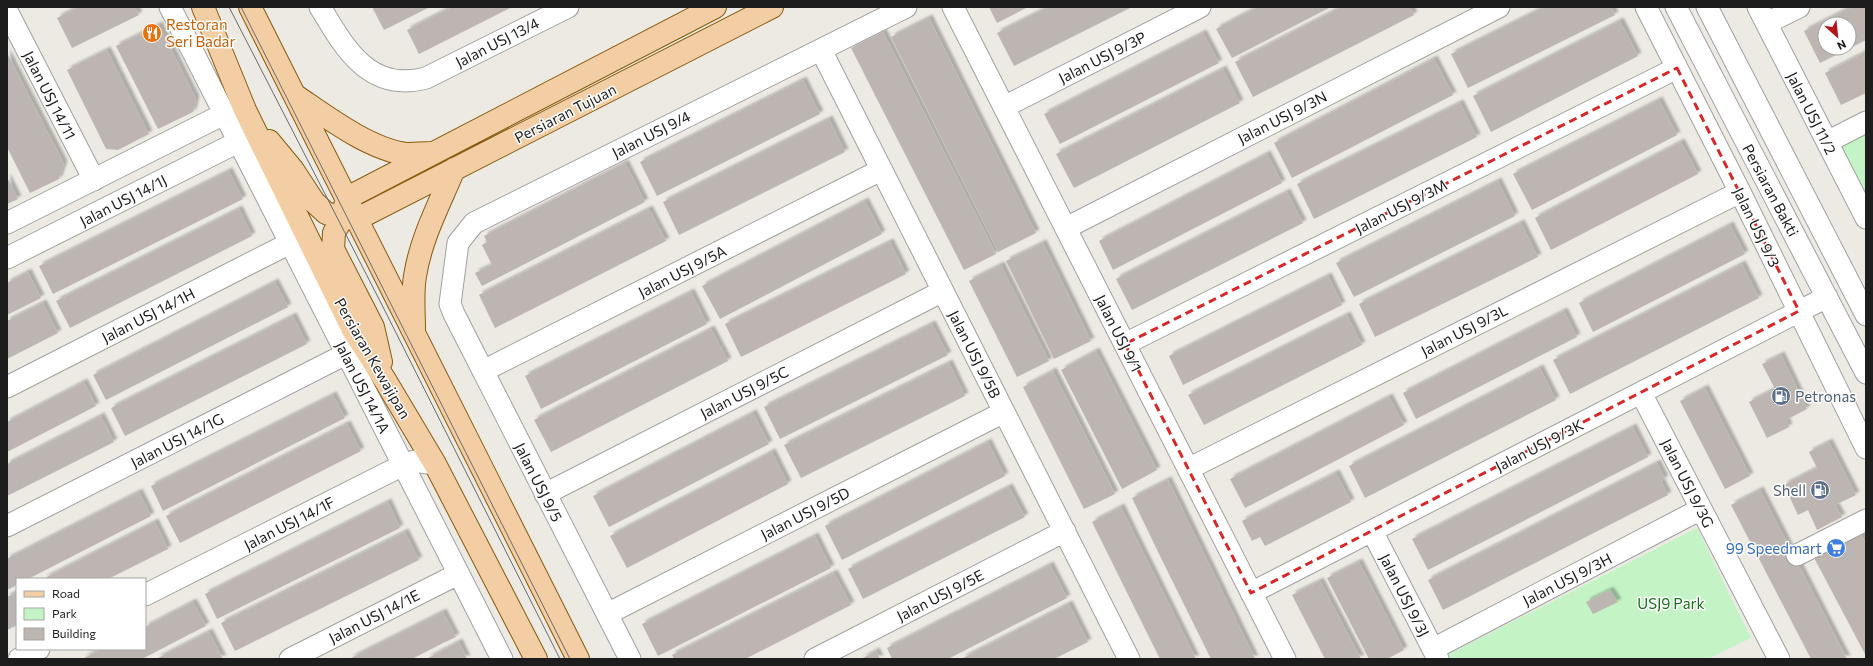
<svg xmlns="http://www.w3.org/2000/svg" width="1873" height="666" font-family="Commissioner,sans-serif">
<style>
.park{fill:#c4f4c6}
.building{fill:#bdb5b1;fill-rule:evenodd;filter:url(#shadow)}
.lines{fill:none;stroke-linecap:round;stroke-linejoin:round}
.minor-casing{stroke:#a1a1a1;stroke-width:23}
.major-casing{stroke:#885b0e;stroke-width:24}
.minor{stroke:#fff;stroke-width:21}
.major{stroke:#f3cda3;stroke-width:22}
.tram{stroke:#6b6b6b;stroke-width:1}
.marked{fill:none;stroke:#d62828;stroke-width:3;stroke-dasharray:8 5;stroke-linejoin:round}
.labels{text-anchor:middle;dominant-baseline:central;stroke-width:3;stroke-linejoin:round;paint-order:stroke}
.food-label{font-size:15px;fill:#c56008;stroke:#fff;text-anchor:start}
.street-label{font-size:15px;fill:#1d1d1d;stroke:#fff}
.service-label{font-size:15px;fill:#4e5e75;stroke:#fff;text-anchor:start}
.shop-label{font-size:15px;fill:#366cbe;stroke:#fff;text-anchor:end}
.park-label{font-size:15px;fill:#16701a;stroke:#fff}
</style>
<defs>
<filter id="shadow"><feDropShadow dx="3.5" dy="-3.5" stdDeviation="1" flood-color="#0004"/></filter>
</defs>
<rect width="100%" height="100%" fill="#edeae4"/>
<path class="park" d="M1866 131V201L1837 145Z
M1697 528 1751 638 1708 659H1449L1447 655Z"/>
<path class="building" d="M79 7H135L139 15 72 48 57 18Z
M372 7H430L384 30Z
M452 7H512L419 54 407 30Z
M989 7H1028L997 23Z
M1049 7H1132L1014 66 997 33Z
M1258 7H1331L1232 58 1216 29Z
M1342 7H1410L1414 15 1253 97 1235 62Z
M1545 7H1611L1615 15 1468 88 1451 54Z
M1852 7H1866V40L1820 63 1804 31ZM1825 24H1849V48H1825Z
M929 18 1036 233 998 252 891 37Z
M1620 21 1638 56 1491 132 1473 96Z
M159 25 196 99 193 112 158 129 116 46Z
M883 32 996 254 964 270 851 48Z
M1203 33 1219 63 1060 144 1044 114Z
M107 50 149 134 118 150 106 149 67 70Z
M1866 52V93L1841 105 1825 73Z
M7 53 64 164 59 179 30 193 7 147Z
M1434 59 1453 95 1292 178 1274 143Z
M1223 69 1240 103 1074 188 1056 154Z
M803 80 820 114 657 196 640 162Z
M1659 100 1677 135 1532 210 1513 174Z
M1460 103 1477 137 1314 219 1297 184Z
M829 119 845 152 679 235 663 202Z
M1681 142 1698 174 1551 250 1535 218Z
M1267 154 1282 183 1113 270 1099 241Z
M625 163 645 202 482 286 475 273 492 265 482 245 487 242 484 236Z
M229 171 243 199 53 294 39 266Z
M7 177 18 199 7 204Z
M1498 181 1515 216 1354 297 1336 263Z
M1287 192 1303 223 1132 310 1116 279Z
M865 201 882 234 720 319 702 286Z
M239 209 252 236 70 328 56 301Z
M649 209 666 241 495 328 479 295Z
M1521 223 1538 257 1375 337 1359 304Z
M1730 225 1745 254 1593 332 1579 303Z
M890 242 906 274 741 357 725 324Z
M1043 243 1091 341 1054 359 1006 261Z
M1742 264 1759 298 1570 394 1553 360Z
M1001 265 1049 361 1017 377 969 281Z
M28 272 41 298 7 315V283Z
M1328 276 1342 305 1183 385 1169 356Z
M275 282 288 307 106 400 93 375Z
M691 292 707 324 541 409 525 376Z
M43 303 58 333 7 359V321Z
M1564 311 1577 337 1416 419 1403 393Z
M1347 315 1362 345 1204 425 1188 395Z
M293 316 307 344 125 436 111 408Z
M932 324 948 355 780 439 764 407Z
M711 329 728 361 551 452 534 420Z
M1096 351 1157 470 1122 489 1061 370Z
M1781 355 1807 409 1786 420 1789 427 1767 438 1749 402 1775 389 1762 364Z
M949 363 965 396 801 478 784 445Z
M1540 368 1556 400 1365 498 1349 466Z
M1053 371 1115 494 1084 509 1023 387Z
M84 382 96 406 7 452V422Z
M1705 388 1750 476 1725 489 1680 401Z
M333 395 345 418 163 511 151 486Z
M1389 397 1404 425 1245 508 1230 479Z
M753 413 769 444 609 527 593 496Z
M101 416 114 442 7 496V464Z
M347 424 361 451 180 543 166 516Z
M1633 427 1648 457 1428 570 1412 539Z
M988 442 1005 476 842 560 825 526Z
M1829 442 1856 495 1835 505 1842 517 1817 530 1808 510 1798 515 1784 485 1817 468 1809 452Z
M772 452 788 484 627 568 610 536Z
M1657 463 1665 479 1661 481 1668 495 1443 610 1428 580Z
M1336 473 1351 502 1265 546 1260 537 1252 541 1242 521Z
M1168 480 1222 591 1255 659H1211L1160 556 1132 498Z
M1009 487 1025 517 863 599 848 569Z
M1760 490 1847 659H1811L1731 505Z
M139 492 151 516 28 579H17V585L7 590V559Z
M388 502 400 528 217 619 205 594Z
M1121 507 1134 534 1196 659H1160L1144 627 1092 522Z
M155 522 168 549 108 579H43Z
M1857 528 1866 544V656L1811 552Z
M405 532 419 560 235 651 221 623Z
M815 536 831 568 658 656 642 624Z
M1359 562 1404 650 1387 659H1369L1327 578Z
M1050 565 1067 598 948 659H892L887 648Z
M834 573 851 605 745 659H674L672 655Z
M1320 581 1351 640 1361 659H1325L1292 595Z
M1610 590 1618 602 1593 614 1586 602Z
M17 592V625L7 630V597Z
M193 602 206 626 190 634 142 659H82L102 649H145V627Z
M1069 604 1088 642 1054 659H961Z
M443 612 456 637 443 643 412 659H349Z
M209 632 223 659H156L160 657Z
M459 642 467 659H426L434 655Z
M876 651 880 659H861Z"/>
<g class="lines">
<defs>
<path id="minor" d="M170 7 502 659
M320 7C345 49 370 93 426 78L568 7
M953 7 1285 659
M1646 7 1740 192 1866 448
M1676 7 1866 373
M1707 7 1866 315
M1758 7 1866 218
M7 11 94 180
M1767 23 1799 7
M821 50 1129 659
M1004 107 1200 7
M1827 142 1866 122
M7 223 224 114
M1066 228 1499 7
M7 258 238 142
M1125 344 1677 68
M483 371 881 170
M7 387 290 243
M1641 393 1779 659
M1188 469 1740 192
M545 494 943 291
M7 526 346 354
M1372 531 1438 659
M1797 555 1866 520
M1251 593 1827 297
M145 595 403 465 414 461 435 464
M607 614 1004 412
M1433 649 1701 509
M19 659 39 649
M290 659 458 574
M630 659 454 314 450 304 458 243 474 223 906 7
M815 659 1065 531"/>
<path id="major" d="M203 7 245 110 352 328 385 380 435 464 536 659
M250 7 578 659
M296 96C327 117 369 149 406 154 414 154 423 153 431 153
M269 141 293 170 314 202 326 213 342 218 357 219
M347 198 715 7
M347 198 342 218 334 233 333 249 373 327 381 362
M357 219 772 7
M414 329C414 312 412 293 415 276 421 238 439 205 454 169"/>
</defs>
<use href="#minor" class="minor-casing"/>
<use href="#major" class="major-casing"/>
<use href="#minor" class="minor"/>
<use href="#major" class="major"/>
<path class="tram" d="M229 7 381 303 560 659
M241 7 570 659"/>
</g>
<path class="marked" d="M1677 68 1799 311 1251 593 1125 344Z"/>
<defs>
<symbol id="restaurant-disc" viewBox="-11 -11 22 22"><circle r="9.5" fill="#e8710a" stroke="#fff"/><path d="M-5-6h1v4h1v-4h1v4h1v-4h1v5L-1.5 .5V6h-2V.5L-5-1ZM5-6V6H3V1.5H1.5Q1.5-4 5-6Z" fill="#fff"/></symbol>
<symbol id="fuel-disc" viewBox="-11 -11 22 22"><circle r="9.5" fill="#5c6f8a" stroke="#fff"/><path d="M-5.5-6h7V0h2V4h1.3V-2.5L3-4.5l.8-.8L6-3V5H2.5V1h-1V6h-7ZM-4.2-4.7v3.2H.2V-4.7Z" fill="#fff"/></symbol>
<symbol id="supermarket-disc" viewBox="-11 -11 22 22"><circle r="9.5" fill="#3f7fe0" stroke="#fff"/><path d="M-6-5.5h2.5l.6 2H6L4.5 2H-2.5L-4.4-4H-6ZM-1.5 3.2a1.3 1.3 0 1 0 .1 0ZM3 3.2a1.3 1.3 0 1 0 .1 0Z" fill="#fff"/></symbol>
</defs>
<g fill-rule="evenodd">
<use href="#restaurant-disc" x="141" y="22" width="22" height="22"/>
<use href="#fuel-disc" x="1770" y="385" width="22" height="22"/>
<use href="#fuel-disc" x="1809" y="479" width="22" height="22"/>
<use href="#supermarket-disc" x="1825" y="537" width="22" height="22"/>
</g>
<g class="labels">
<g class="food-label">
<text x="166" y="24">Restoran<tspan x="166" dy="17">Seri Badar</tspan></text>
</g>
<g class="street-label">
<text transform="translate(497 42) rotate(-27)">Jalan USJ 13/4</text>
<text transform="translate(1102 57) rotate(-27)">Jalan USJ 9/3P</text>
<text transform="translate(50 95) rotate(63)">Jalan USJ 14/11</text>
<text transform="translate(565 113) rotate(-27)">Persiaran Tujuan</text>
<text transform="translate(1812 113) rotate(63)">Jalan USJ 11/2</text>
<text transform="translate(1282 117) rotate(-27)">Jalan USJ 9/3N</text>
<text transform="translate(651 134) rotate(-27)">Jalan USJ 9/4</text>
<text transform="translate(1771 190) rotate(62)">Persiaran Bakti</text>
<text transform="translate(123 200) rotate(-27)">Jalan USJ 14/1J</text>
<text transform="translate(1401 206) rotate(-27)">Jalan USJ 9/3M</text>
<text transform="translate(1757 227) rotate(64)">Jalan USJ 9/3</text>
<text transform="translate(682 271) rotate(-27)">Jalan USJ 9/5A</text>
<text transform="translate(148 315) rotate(-27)">Jalan USJ 14/1H</text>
<text transform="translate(1464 330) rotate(-27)">Jalan USJ 9/3L</text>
<text transform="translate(1119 333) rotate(63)">Jalan USJ 9/1</text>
<text transform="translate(975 354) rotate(63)">Jalan USJ 9/5B</text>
<text transform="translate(373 358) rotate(60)">Persiaran Kewajipan</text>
<text transform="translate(363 387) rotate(63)">Jalan USJ 14/1A</text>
<text transform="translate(744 392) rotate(-27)">Jalan USJ 9/5C</text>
<text transform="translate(177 440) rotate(-27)">Jalan USJ 14/1G</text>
<text transform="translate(1539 445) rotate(-27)">Jalan USJ 9/3K</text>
<text transform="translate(539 482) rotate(63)">Jalan USJ 9/5</text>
<text transform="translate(1688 483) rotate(63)">Jalan USJ 9/3G</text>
<text transform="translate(805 513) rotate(-27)">Jalan USJ 9/5D</text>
<text transform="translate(289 523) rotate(-27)">Jalan USJ 14/1F</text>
<text transform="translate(1567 579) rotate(-27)">Jalan USJ 9/3H</text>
<text transform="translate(940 595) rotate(-27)">Jalan USJ 9/5E</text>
<text transform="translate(1405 595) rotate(63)">Jalan USJ 9/3J</text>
<text transform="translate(374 616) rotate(-27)">Jalan USJ 14/1E</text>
</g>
<g class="service-label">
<text x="1795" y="396">Petronas</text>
<text x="1806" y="490" text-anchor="end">Shell</text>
</g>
<g class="shop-label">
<text x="1822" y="548">99 Speedmart</text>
</g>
<g class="park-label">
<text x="1671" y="603">USJ9 Park</text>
</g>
</g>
<rect width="1873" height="666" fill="none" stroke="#1d1d1d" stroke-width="16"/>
<rect x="16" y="578" width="130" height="72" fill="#ffffff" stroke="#a5a5a5"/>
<rect x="24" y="591" width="20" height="6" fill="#f3cda3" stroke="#a5a5a5"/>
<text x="52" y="598" font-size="12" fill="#1d1d1d">Road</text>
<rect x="24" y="608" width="20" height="12" fill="#c4f4c6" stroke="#a5a5a5"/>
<text x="52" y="618" font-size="12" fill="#1d1d1d">Park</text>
<rect x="24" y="628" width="20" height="12" fill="#bdb5b1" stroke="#a5a5a5"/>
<text x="52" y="638" font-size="12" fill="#1d1d1d">Building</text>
<g transform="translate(1837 36) rotate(153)"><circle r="19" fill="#ffffff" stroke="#a5a5a5"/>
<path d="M0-3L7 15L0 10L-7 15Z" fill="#b71319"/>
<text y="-6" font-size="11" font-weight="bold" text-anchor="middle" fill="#1d1d1d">N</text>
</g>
</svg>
